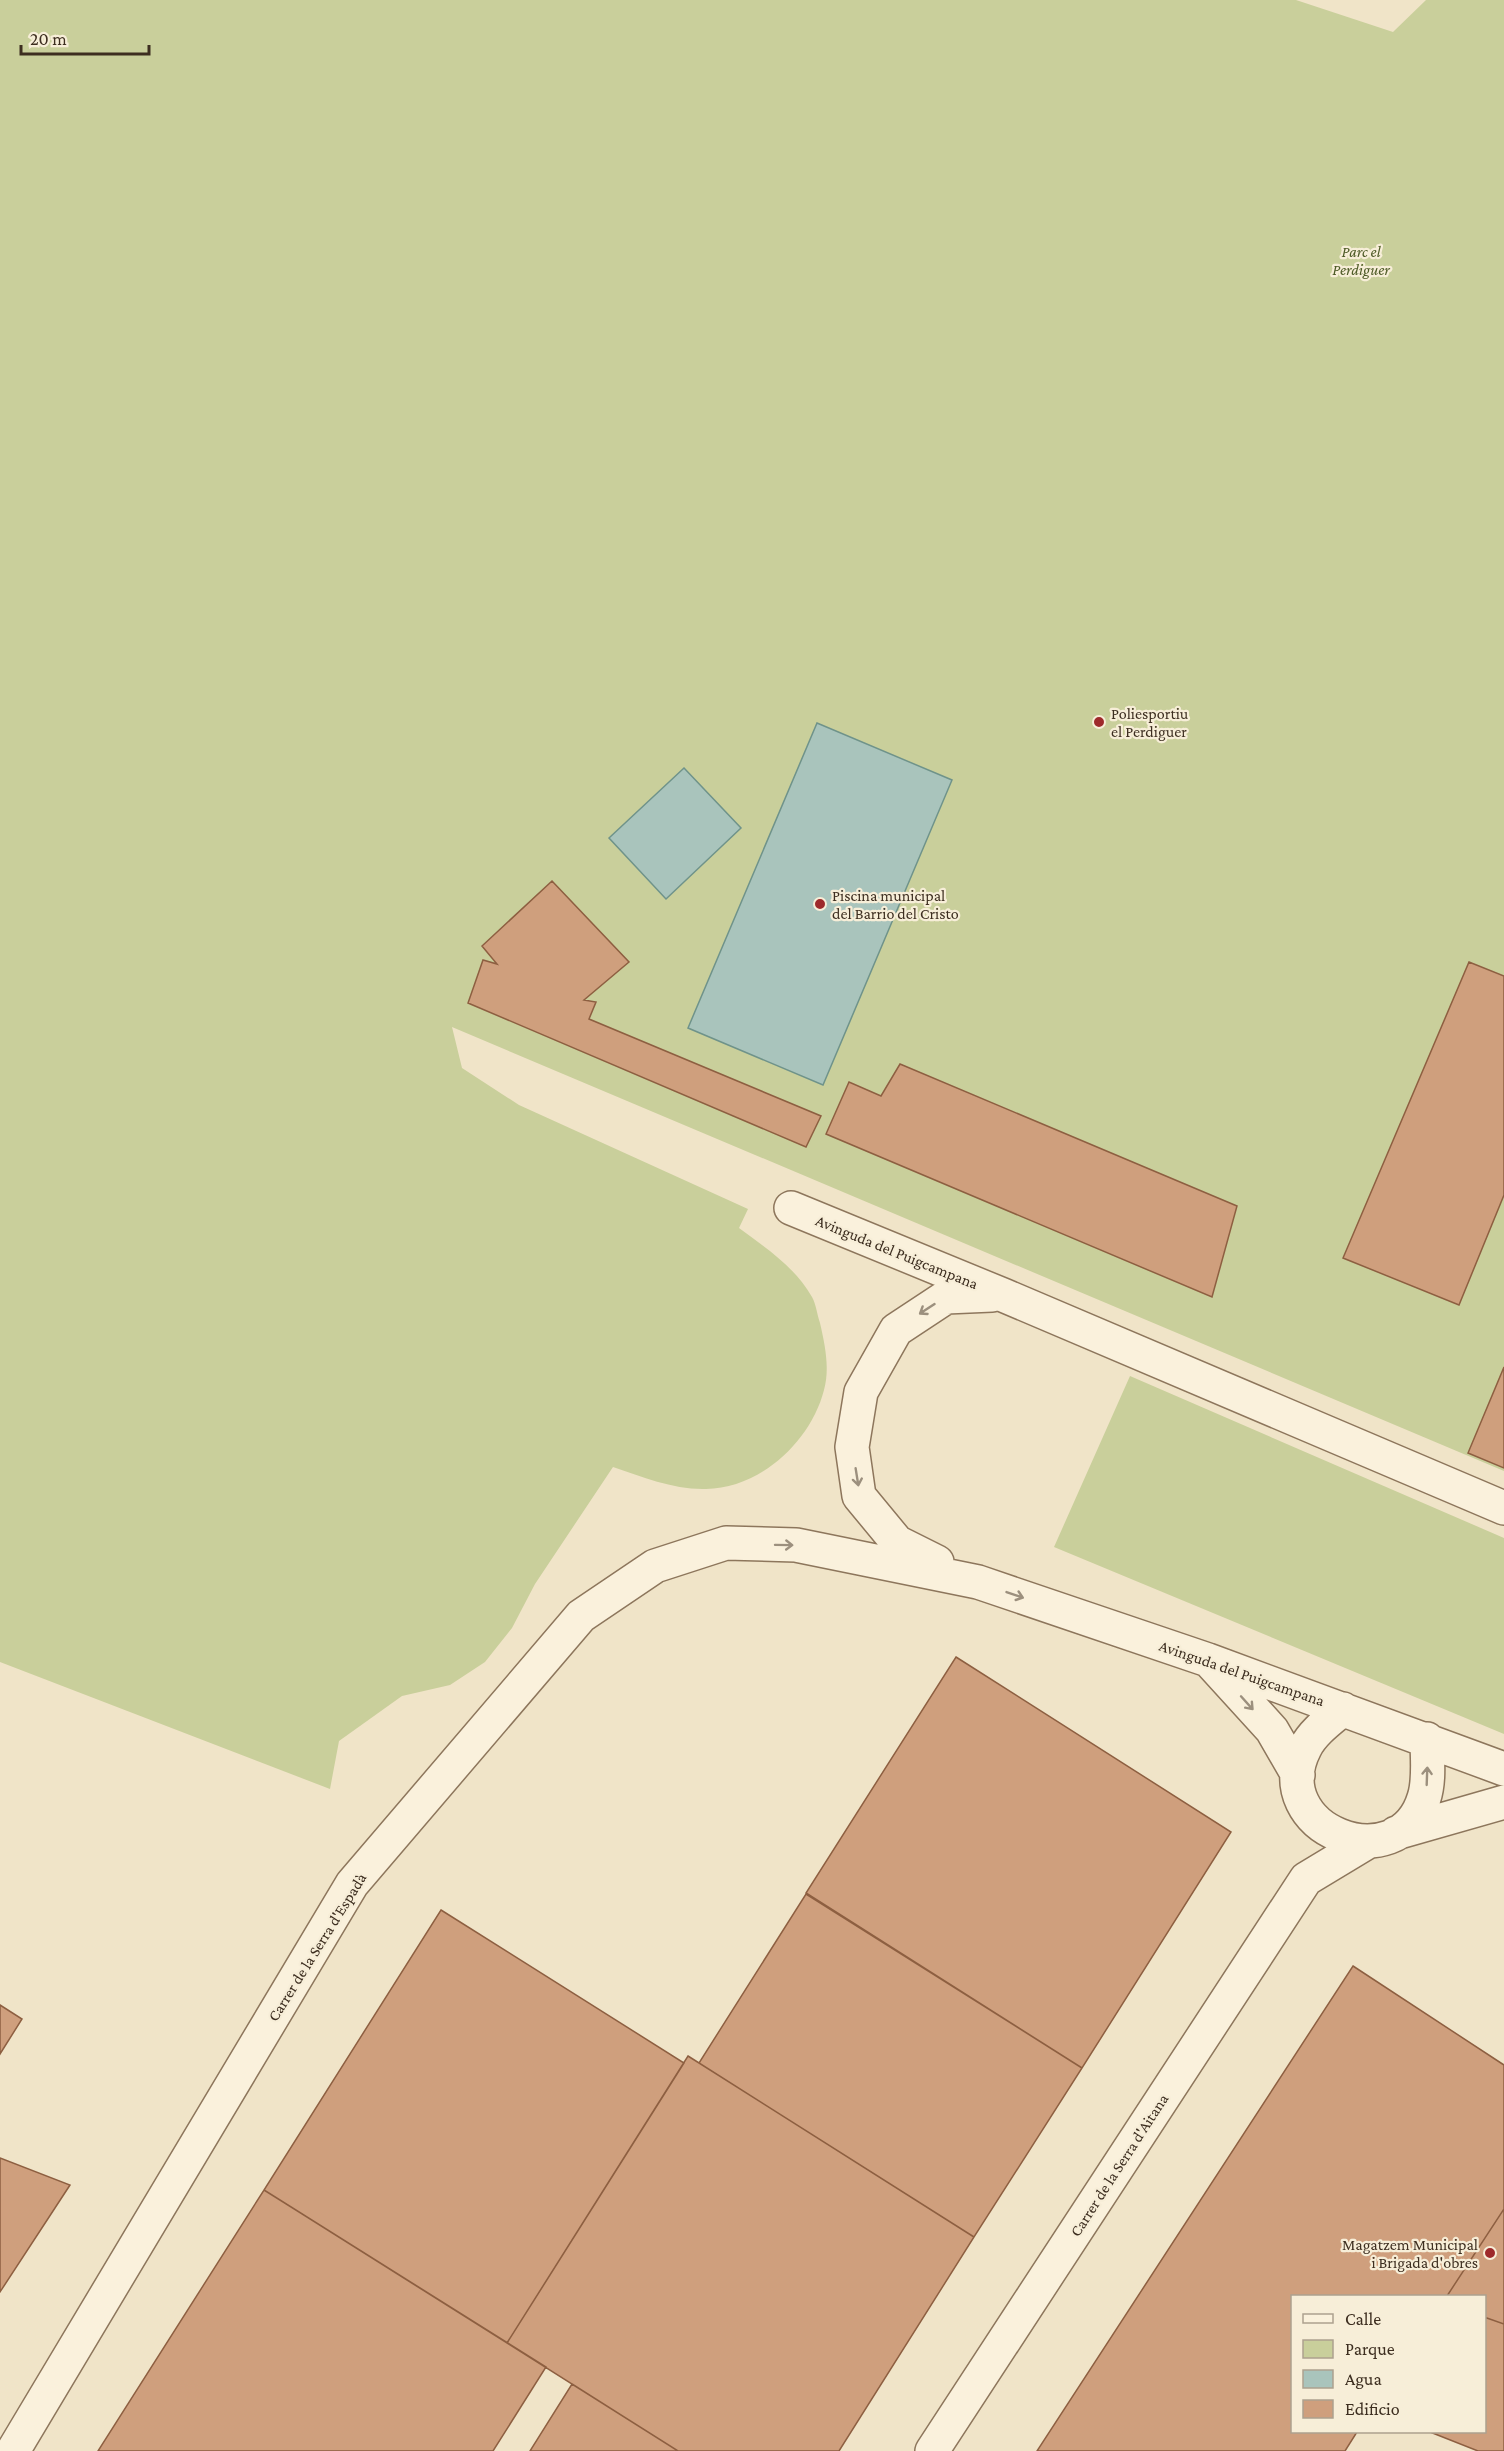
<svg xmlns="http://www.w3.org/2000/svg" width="1504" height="2451" font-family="'Crimson Pro',serif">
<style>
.green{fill:#c9cf9b}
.water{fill:#a9c4bc;stroke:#6f938a;stroke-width:1.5}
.building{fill:#cf9f7d;stroke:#8d5f41;stroke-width:1.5}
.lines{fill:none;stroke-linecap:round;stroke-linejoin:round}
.street-casing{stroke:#8d765c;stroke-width:36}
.street{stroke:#faf1dc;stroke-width:33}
.oneway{stroke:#9c907e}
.poi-dot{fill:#9e2a2b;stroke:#f7eed8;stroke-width:2}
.labels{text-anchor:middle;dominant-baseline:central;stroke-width:4.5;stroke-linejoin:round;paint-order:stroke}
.park-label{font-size:16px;font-style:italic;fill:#4d5a26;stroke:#f7eed8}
.poi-label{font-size:16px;fill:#3d2e20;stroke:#f7eed8;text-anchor:start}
.street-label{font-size:16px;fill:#3d2e20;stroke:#f7eed8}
</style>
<rect width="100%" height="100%" fill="#f0e4c8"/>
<path class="green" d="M0 0H1296L1393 32 1426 0H1504V1471L452 1027 462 1068 519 1105 748 1209 739 1228C767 1249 794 1266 812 1297 816 1304 817 1314 820 1323 825 1345 830 1368 824 1390 811 1441 761 1488 706 1489 674 1490 643 1477 613 1467L535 1584 512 1628 485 1662 450 1685 402 1696 339 1741 330 1789 0 1662Z
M1130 1376 1504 1538V1734L1054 1547Z"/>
<path class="water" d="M817 723 952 780 823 1085 688 1028Z
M684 768 741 828 666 899 609 838Z"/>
<path class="building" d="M552 881 629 962 584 1000 596 1002 589 1019 821 1116 806 1147 468 1003 483 960 497 964 482 946Z
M1469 962 1504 976V1195L1459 1305 1343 1258Z
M900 1064 1237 1206 1212 1297 826 1134 849 1082 881 1096Z
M1504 1367V1468L1468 1453Z
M956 1657 1231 1832 1082 2068 806 1893Z
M806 1894 1082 2068 974 2237 699 2063Z
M441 1910 684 2063 507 2343 264 2190Z
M1353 1966 1504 2065V2209L1447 2296H1292V2432H1357L1345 2451H1037Z
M0 2005 22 2019 0 2054Z
M688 2056 974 2237 839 2451H678L507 2343Z
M0 2158 70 2185 0 2292Z
M264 2190 546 2367 493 2451H98Z
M1504 2209V2324L1484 2317V2296H1447Z
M1484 2317 1504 2324V2451H1478L1430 2432H1484Z
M572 2384 678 2451H530Z"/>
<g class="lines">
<defs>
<path id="street" d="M791 1208 1003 1295 1504 1508
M937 1562 897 1542 859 1496 852 1447 861 1392 896 1330 946 1297 992 1295
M1211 1663 1272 1730 1298 1775
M1343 1709C1330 1720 1313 1732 1305 1748 1263 1830 1399 1882 1424 1798 1430 1780 1427 1758 1427 1739
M1396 1833 1504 1802
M13 2451 352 1884 581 1616 655 1566 726 1543 796 1545 978 1582 1208 1660 1504 1769
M932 2451 1306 1879 1369 1841"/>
</defs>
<use href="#street" class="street-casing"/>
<use href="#street" class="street"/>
</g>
<defs><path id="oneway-shaft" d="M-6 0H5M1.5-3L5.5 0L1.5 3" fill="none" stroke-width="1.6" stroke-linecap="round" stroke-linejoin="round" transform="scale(1.5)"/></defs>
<g class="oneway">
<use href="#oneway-shaft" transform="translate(927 1309) rotate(147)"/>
<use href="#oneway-shaft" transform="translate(857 1477) rotate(81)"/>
<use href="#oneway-shaft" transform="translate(784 1545) rotate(1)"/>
<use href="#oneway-shaft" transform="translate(1015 1595) rotate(19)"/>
<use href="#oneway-shaft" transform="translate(1247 1703) rotate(48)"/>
<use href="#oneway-shaft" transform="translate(1427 1776) rotate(-88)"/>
</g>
<g class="poi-dot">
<circle cx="1099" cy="722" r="6"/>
<circle cx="820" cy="904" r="6"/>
<circle cx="1490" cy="2253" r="6"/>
</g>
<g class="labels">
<g class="park-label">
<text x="1361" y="251">Parc el<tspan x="1361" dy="18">Perdiguer</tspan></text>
</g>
<g class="poi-label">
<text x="1111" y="713">Poliesportiu<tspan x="1111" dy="18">el Perdiguer</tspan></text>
<text x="832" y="895">Piscina municipal<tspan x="832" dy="18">del Barrio del Cristo</tspan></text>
<text x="1478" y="2244" text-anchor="end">Magatzem Municipal<tspan x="1478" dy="18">i Brigada d'obres</tspan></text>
</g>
<g class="street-label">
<text transform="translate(897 1252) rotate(22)">Avinguda del Puigcampana</text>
<text transform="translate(1242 1673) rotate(19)">Avinguda del Puigcampana</text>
<text transform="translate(317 1947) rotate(-58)">Carrer de la Serra d'Espadà</text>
<text transform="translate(1119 2165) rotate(-57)">Carrer de la Serra d'Aitana</text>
</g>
</g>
<rect x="1291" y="2295" width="195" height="138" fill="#f7eed8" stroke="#ada18e" stroke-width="1.5"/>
<rect x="1303" y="2314" width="30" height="9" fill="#faf1dc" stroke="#ada18e" stroke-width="1.5"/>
<text x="1345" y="2325" font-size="18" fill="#3d2e20">Calle</text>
<rect x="1303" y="2340" width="30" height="18" fill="#c9cf9b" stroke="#ada18e" stroke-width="1.5"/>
<text x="1345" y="2355" font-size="18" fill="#3d2e20">Parque</text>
<rect x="1303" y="2370" width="30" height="18" fill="#a9c4bc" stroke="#ada18e" stroke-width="1.5"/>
<text x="1345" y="2385" font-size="18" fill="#3d2e20">Agua</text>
<rect x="1303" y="2400" width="30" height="18" fill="#cf9f7d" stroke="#ada18e" stroke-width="1.5"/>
<text x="1345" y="2415" font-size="18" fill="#3d2e20">Edificio</text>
<path d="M21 45v9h128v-9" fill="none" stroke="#3d2e20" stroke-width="3"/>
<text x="30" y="45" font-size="18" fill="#3d2e20" stroke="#f7eed8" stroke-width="4.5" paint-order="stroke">20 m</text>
</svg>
